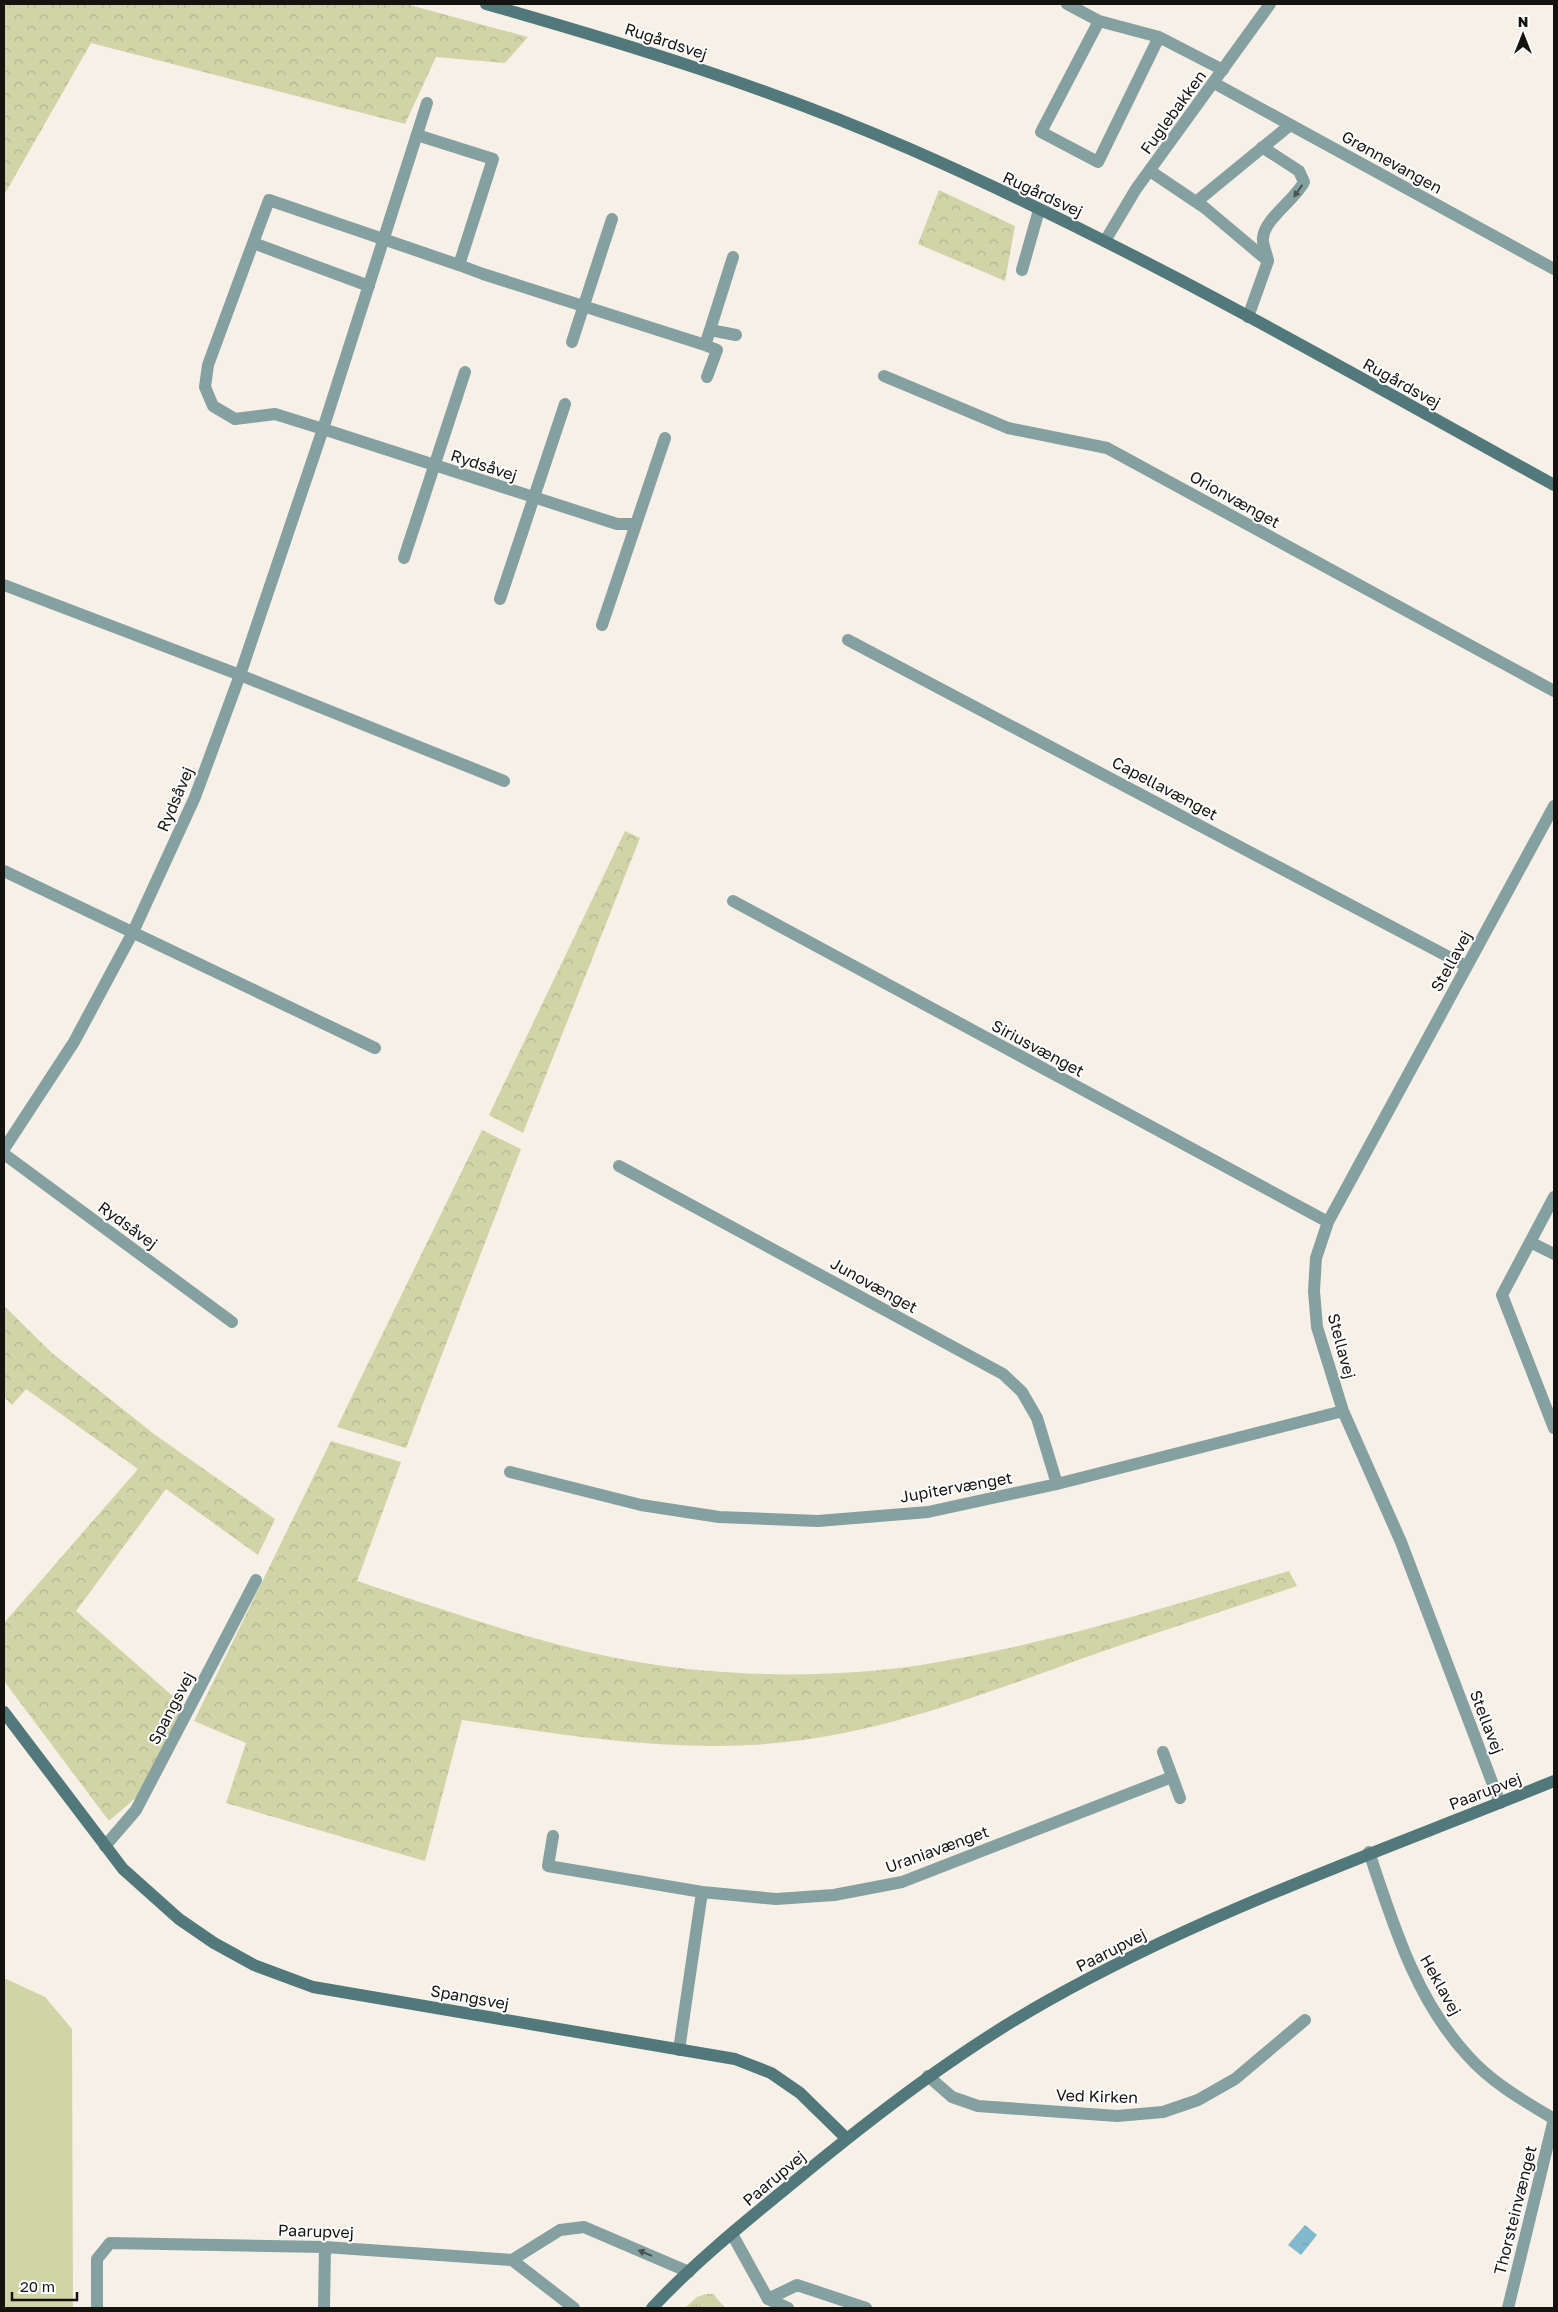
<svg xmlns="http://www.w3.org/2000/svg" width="1558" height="2312" font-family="'Golos Text',sans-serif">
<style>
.grass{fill:url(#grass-tufts)}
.forest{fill:url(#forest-crowns)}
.pitch{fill:#d1d4a7}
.water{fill:url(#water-ripples)}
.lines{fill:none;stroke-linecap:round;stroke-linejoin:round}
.lane{stroke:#85a0a1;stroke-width:12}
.street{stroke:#85a0a1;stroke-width:12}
.secondary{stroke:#51787b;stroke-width:12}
.oneway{fill:#475251}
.labels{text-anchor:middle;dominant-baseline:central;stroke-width:4;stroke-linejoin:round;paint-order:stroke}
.street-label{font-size:16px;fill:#151310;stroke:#fefefe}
</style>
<defs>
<pattern id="grass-tufts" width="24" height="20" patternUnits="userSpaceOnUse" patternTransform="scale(1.25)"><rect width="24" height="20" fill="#d1d4a7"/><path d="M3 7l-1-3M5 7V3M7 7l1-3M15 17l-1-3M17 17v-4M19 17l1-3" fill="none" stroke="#b3b58f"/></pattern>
<pattern id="forest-crowns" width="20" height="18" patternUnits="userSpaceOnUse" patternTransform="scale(1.25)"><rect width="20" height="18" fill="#d1d4a7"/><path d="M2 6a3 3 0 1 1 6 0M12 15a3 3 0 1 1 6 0" fill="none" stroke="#b3b58f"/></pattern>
<pattern id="water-ripples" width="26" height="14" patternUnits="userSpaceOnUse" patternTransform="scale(1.25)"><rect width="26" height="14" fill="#81b9ce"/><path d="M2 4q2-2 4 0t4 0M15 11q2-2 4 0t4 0" fill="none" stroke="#6f9eb0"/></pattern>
</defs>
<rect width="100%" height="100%" fill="#f6f0e7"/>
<path class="grass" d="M706 2294H713L725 2308H685L697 2297Z"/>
<path class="forest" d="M4 4H406L528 37 505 63 436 57 405 124 91 43 4 195Z
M939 190 1015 226 1005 281 918 244Z
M625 831 640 838 523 1133 489 1115Z
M482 1130 521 1149 406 1448 337 1427Z
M4 1306 52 1353 154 1434 275 1519 258 1555 166 1489 76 1611 184 1706 141 1793 109 1821 4 1681V1623L138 1469 26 1389 12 1405 4 1397Z
M331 1441 401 1462 357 1581C439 1608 521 1638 606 1656 705 1677 821 1680 921 1665 1047 1645 1168 1606 1289 1571L1297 1586C1215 1614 1132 1640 1051 1670 954 1705 855 1740 750 1745 653 1750 558 1734 462 1720L425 1861 226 1803 246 1743 194 1721Z"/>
<path class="pitch" d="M4 1978 45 1997 72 2029 73 2308H4Z"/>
<path class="water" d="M1305 2225 1317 2235 1301 2255 1288 2245Z"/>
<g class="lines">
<path class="lane" d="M1067 4 1099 21 1159 37 1223 70
M1099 21 1041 132 1098 162 1159 37
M417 135 493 159 459 265 483 274 705 345 710 330 736 335
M1262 147 1299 171 1304 182C1295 200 1264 219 1263 238 1262 244 1267 254 1268 261
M1150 171 1205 208 1268 261 1248 317
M1196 202 1290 125
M253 243 208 365 205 387 213 406 235 419 275 414 323 429
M1022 270 1039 210
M369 286 253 243 269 200 459 265
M710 330 733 257
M572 342 612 219
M705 345 717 350 707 377
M404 558 465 372
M500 599 565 404
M602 625 665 438
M105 1846 136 1810 256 1580
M512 2260 560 2230 584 2227 689 2272
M768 2299 797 2285 866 2308
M768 2299 788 2308
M97 2308V2259L110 2243 325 2247 512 2260 574 2308
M324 2308 325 2247"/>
<path class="street" d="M1214 83 1554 269
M1105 241 1136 189 1270 4
M884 376 1008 428 1107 448 1554 691
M323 429 617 524H636
M4 585 240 675 504 781
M848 640 1466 966
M4 871 375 1048
M733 901 1328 1222
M4 1149 74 1042 133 932 195 797 240 675 323 429 427 103
M4 1154 232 1322
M619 1166 1003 1374 1022 1392 1037 1418 1057 1484
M1554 1197 1502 1295 1554 1428
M1530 1242 1554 1254
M510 1472 641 1505 719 1517 818 1521 928 1512 1057 1484 1343 1411
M1163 1752 1180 1798
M1500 1803 1401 1542 1343 1411 1317 1327 1314 1291 1316 1258 1328 1222 1554 806
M553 1836 548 1866 702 1892 776 1899 834 1895 902 1882 1172 1777
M1369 1852C1393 1924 1416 2000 1468 2056 1492 2083 1524 2101 1554 2119
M679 2050 702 1892
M928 2076 952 2097 978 2106 1117 2116 1163 2112 1198 2100 1235 2079 1305 2020
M732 2234 768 2299
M1508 2308 1554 2119"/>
<path class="secondary" d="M486 4C630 45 773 89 910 149 1132 246 1342 368 1554 485
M4 1712 123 1869 179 1919 214 1943 254 1965 313 1987 735 2059 771 2073 800 2093 847 2139
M652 2308C695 2262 746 2221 795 2181 875 2115 958 2051 1049 2000 1209 1910 1385 1850 1554 1781"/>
</g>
<defs><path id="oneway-solid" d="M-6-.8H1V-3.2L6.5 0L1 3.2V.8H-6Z" transform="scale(1.25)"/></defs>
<g class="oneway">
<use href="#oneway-solid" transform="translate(1298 191) rotate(125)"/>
<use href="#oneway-solid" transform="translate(645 2253) rotate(-157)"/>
</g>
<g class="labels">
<g class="street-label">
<text transform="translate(666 41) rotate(18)">Rugårdsvej</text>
<text transform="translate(1173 112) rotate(-54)">Fuglebakken</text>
<text transform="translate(1392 162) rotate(29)">Grønnevangen</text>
<text transform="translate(1043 194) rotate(25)">Rugårdsvej</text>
<text transform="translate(1402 383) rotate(29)">Rugårdsvej</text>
<text transform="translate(484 465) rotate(18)">Rydsåvej</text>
<text transform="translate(1235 499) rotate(29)">Orionvænget</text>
<text transform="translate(1165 788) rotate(28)">Capellavænget</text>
<text transform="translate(175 799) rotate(-67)">Rydsåvej</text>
<text transform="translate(1451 961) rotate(-61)">Stellavej</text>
<text transform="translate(1038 1048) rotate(28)">Siriusvænget</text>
<text transform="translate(128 1225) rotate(36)">Rydsåvej</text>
<text transform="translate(874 1285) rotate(29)">Junovænget</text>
<text transform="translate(1342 1346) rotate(75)">Stellavej</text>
<text transform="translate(956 1487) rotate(-10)">Jupitervænget</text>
<text transform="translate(171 1708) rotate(-62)">Spangsvej</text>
<text transform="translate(1487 1722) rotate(69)">Stellavej</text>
<text transform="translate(1485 1791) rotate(-21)">Paarupvej</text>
<text transform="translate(937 1849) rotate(-20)">Uraniavænget</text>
<text transform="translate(1111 1950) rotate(-27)">Paarupvej</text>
<text transform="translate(1441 1985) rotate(61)">Heklavej</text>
<text transform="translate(470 1997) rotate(10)">Spangsvej</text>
<text transform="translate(1097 2096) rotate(2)">Ved Kirken</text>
<text transform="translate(774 2178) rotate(-40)">Paarupvej</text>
<text transform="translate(1515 2210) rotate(-76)">Thorsteinvænget</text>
<text transform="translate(316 2231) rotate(2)">Paarupvej</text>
</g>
</g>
<rect width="1558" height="2312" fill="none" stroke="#151310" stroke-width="10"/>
<g transform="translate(1523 35)" stroke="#fefefe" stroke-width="4" paint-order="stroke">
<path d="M0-4L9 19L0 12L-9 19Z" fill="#151310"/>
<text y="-8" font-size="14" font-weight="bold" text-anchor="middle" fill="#151310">N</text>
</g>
<path d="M12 2292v8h65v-8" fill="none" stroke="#151310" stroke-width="2.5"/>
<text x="20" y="2292" font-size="15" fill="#151310" stroke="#fefefe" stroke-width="4" paint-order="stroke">20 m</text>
</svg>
